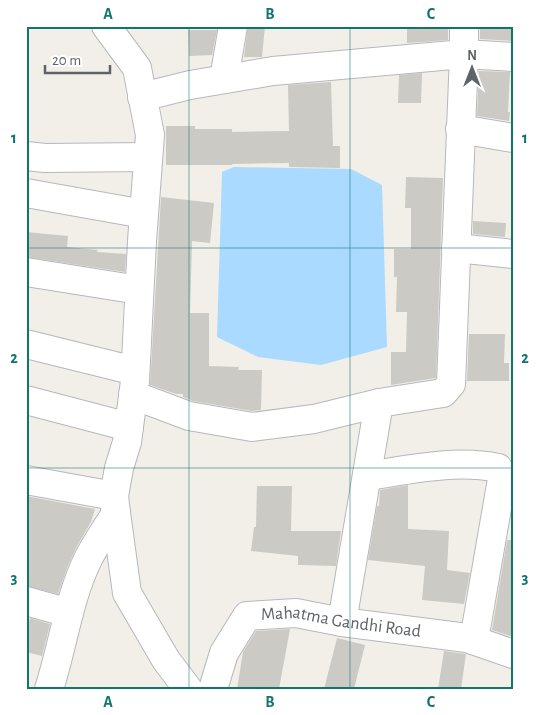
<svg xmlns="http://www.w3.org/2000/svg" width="539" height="715" font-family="'Alegreya Sans',sans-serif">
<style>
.water{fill:#aadaff}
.building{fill:#cccac5}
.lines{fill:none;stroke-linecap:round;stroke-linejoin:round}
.minor-casing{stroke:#b5b8bc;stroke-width:30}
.minor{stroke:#fff;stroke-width:28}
.grid{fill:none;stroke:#0f766e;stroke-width:1;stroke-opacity:0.55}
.labels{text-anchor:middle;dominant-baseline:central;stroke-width:4;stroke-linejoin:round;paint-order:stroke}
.street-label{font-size:18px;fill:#5f6368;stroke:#fff}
.neatline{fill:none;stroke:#0f766e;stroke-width:2}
.grid-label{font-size:16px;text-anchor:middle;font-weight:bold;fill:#0f766e}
</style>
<rect width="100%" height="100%" fill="#f1efe8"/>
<path class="water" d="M234 167 351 169 382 185 387 347 321 365 258 357 217 337 222 172Z"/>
<path class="building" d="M248 26H265L262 57H244Z
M407 26H448V40L407 43Z
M480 26H513V41L480 39Z
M188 30H217L212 55 189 56Z
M479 71 510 72 508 112H510L509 121 477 116Z
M422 73 421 103H398L399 75Z
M331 82 333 146H340V168L289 167V163L232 164V165H166V126H195V129H232V132L289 131 288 85Z
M406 177 443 178 436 378 391 385V352H406L407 312H396L397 277H394V249H411V208H405Z
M161 197 214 203 210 243 192 241 190 313H209V366L239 367 238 370H262L261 410 252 411 193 401 183 397V394H176L150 385Z
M473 221 506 223 505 237 473 234Z
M26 232 68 236 67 247 98 250 97 252 126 254 125 272 26 257Z
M469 334H505L504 363H509V381H467Z
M408 485V529L449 531 447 570 470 573 464 604 422 600 425 566 368 560 377 506H379L380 490Z
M257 486H292L291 531H341L336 566 298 565V556L251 551 254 527H256Z
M26 496 95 509 91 522 77 546 67 568 58 594 26 586Z
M507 540H513V637L492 630Z
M30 618 50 624 42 656 26 652V634Z
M290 629 279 689H237L243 652 256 631Z
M337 638 365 645 354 689H324Z
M444 651 466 654 461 689H438Z"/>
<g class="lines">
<defs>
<g id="minor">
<path d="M106 26 137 68 150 135 142 241 135 381 127 442 119 468 114 496 116 513 127 593 166 660 188 689"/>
<path d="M224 79 233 26"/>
<path d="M142 97 190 85 273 71 464 54 513 57"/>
<path d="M460 129 513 138"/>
<path d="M26 156 45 158 148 157"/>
<path d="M26 193 144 214"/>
<path d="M456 248 513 254"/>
<path d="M26 272 139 290"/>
<path d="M26 344 135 371"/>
<path d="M133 395 189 416 252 427 314 419 379 403 443 393 451 384 464 54V26"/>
<path d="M26 400 129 427"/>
<path d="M367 476C409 470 455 459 498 468L502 479 474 640"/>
<path d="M26 480 114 496"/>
<path d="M26 601 69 613"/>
<path d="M342 622 379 403"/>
<path d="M49 689C63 646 68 600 88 559 96 543 107 528 116 513"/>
<path id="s1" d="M213 689 224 653 247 616 296 613 342 622 467 638 513 654"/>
</g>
</defs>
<use href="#minor" class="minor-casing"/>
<use href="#minor" class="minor"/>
</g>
<path class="grid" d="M189 26V689M350 26V689M26 248H513M26 468H513"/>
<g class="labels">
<g class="street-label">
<text stroke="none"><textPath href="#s1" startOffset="176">Mahatma Gandhi Road</textPath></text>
</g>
</g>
<rect width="539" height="715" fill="none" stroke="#ffffff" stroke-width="55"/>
<g transform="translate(472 68)" stroke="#ffffff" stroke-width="4" paint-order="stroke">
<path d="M0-4L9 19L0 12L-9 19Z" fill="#5f6368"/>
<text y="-8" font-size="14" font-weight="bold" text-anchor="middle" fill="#5f6368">N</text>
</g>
<path d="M45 65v8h65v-8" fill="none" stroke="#5f6368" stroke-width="2.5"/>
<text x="52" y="65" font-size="15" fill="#5f6368" stroke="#ffffff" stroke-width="4" paint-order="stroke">20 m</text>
<rect x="28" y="28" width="484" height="660" class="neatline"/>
<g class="grid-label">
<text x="108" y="19">A</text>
<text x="270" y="19">B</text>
<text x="431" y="19">C</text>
<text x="14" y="143">1</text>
<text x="525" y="143">1</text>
<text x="14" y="363">2</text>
<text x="525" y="363">2</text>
<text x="14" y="583">3</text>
<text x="525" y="583">3</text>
<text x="108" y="707">A</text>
<text x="270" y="707">B</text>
<text x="431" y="707">C</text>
</g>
</svg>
